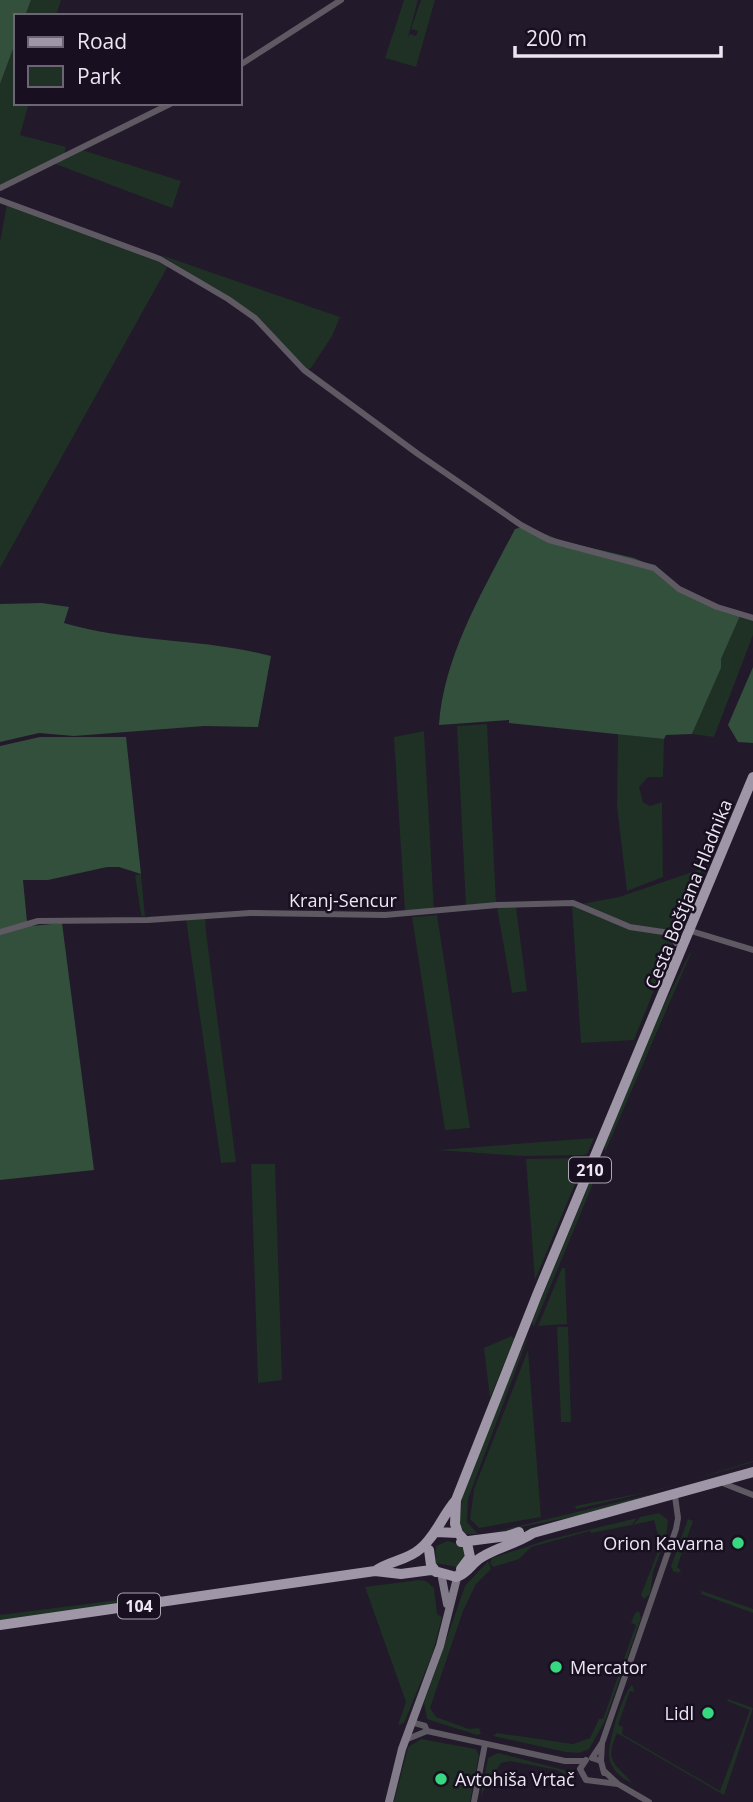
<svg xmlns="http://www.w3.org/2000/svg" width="753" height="1802" font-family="'Open Sans',sans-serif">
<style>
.green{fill:#1f3024}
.forest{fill:#33503c}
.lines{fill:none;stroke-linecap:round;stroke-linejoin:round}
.street{stroke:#5e5962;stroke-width:6}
.secondary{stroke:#827b89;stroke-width:8}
.primary{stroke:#9f96a8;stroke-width:10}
.poi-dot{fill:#38d880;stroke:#181020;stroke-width:2.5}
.labels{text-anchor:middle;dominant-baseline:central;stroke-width:5;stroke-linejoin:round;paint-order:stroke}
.shield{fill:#181020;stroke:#aca6b2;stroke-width:2}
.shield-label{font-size:16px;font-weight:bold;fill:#ebe6f1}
.street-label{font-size:18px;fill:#ebe6f1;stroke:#181020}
.poi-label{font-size:18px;fill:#ebe6f1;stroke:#181020;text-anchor:end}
</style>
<rect width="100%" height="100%" fill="#22192a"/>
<path class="green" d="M31 0H61L56 16H25Z
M404 0H418L408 37 410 34 416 36 418 31 411 29 421 0H435L416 67 385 58Z
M16 41V103H29L20 135 66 147 64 155 0 185V84Z
M82 150 181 181 172 208 53 163Z
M7 204 133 249 168 266 0 568V242Z
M161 255 340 317 332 336 311 368 305 370 252 313Z
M740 616 753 621V635L714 737 692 734 721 668V659Z
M487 724 496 903 466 907 457 726Z
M424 731 434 911 405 913 394 737Z
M618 734 664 739 663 777H648L639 787 643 802 650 806 662 802 663 877 627 891 617 806Z
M701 869V878L679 932 621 922 581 904 619 897Z
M141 874 145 917 141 915 135 875Z
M572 906 611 922 668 935 673 943 634 1040 581 1043Z
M497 907H516L527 991 512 993Z
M437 915 470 1128 445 1130 412 917Z
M205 917 206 932 236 1162 221 1163 186 919Z
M690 953H691L605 1152V1145L656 1020Z
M594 1138 587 1154 583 1155 522 1156 438 1150Z
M604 1157 534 1326H533L532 1321 597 1165Z
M583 1158 585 1160 535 1280 526 1159Z
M251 1164H275L282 1380 258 1383Z
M562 1268H565L567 1324 538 1326Z
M557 1327H568L571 1422H561Z
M530 1332 468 1499 467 1522 478 1534H466L459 1525 462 1498 509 1376Z
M512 1336 514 1339 490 1398 484 1348Z
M528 1350 541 1517 479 1528 470 1519 474 1489Z
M753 1461V1462C694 1480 636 1496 576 1509L575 1506 658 1490Z
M648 1495 649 1497 592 1513 485 1534Z
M659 1513 668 1520 666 1538 653 1572 650 1594 644 1599 641 1595 657 1554 654 1542 659 1540 654 1520 633 1525 640 1517Z
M637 1518 632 1525 591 1533 590 1531 531 1547 519 1559 493 1567 490 1563 492 1558 547 1540Z
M688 1519 693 1521 677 1567 681 1570 678 1573 673 1571 671 1566Z
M448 1541 464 1546 466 1555 457 1567 435 1563 436 1546Z
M488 1561 491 1569 476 1584 463 1611 430 1708 436 1717 469 1729 479 1728 481 1734 477 1735 427 1719 424 1703 465 1586Z
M419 1580 426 1581 434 1588 437 1614 442 1617 432 1655 404 1723 398 1725 406 1702 365 1587Z
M702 1591 753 1609V1613L701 1594Z
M157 1595 158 1599 0 1620V1615Z
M639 1611 641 1618 605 1721 589 1749 579 1753 565 1752 493 1736 497 1733 573 1744 590 1738 599 1719H603L636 1625 631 1623 635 1613Z
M632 1685 635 1692 630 1691 618 1725 623 1727 622 1734 720 1791 750 1710 727 1701 728 1699 753 1708 724 1795 617 1733C604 1764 616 1763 632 1783 622 1779 610 1769 609 1756 608 1742 622 1694 632 1685Z
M421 1739 476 1749 479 1755 470 1802H394L408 1747Z
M498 1753 568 1771 565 1775 557 1770 510 1761 501 1763 482 1793 484 1800 481 1793 488 1758Z"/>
<path class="forest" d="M0 0H31L25 16H16V41L0 84Z
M526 526 562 541 634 558 653 566 680 587 740 616 721 659V668L692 734 666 735 664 739 509 723V720L439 725C444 655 483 591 515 529Z
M42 603 69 607 64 623C132 643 203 638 271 656L258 727 204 726 74 736 39 733 0 742V604Z
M753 667V743L738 742 728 725Z
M40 737H126L141 874 119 867H107L48 880H23L27 922 31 926 62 923 94 1170 0 1180V746Z"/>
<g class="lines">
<path class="street" d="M240 65 341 0
M0 188 172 103
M0 200 160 259 228 299 255 318 304 370 418 454 521 525 549 540 654 568 679 589 717 607 753 618
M691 931 753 950
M0 932 38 921 148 920 250 913 385 915 497 905 573 903 630 927 670 933 676 943
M720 1482 753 1495
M411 1722 425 1726 427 1731
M405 1740 427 1731 565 1761H585
M592 1758 602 1743 676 1529 678 1518 675 1496
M592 1758 601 1761 604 1773
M586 1760 580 1769 586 1780 618 1784
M601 1761 602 1743
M604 1771 618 1784 649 1802
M474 1802 485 1744"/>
<path class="secondary" d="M441 1573 447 1604
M389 1802 402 1749 440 1646 458 1574"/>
<path class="primary" d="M456 1500 455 1524 458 1533
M436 1532 458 1533 467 1543 470 1557 461 1569
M461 1542 507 1536 519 1532
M429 1550 431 1565 436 1572
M375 1571C389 1561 408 1560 420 1549 436 1536 442 1516 456 1500L537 1295 753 777
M0 1625 375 1571 401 1574 431 1570 456 1577C469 1573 471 1563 482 1557 498 1547 516 1544 533 1533L753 1472"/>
</g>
<g class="poi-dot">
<circle cx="738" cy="1543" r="7"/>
<circle cx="556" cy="1667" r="7"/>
<circle cx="708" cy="1713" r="7"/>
<circle cx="441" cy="1779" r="7"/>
</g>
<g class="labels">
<g class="shield">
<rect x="569" y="1157.5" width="42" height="25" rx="5"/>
<rect x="118" y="1593.5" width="42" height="25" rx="5"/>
</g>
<g class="shield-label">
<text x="590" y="1170">210</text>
<text x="139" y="1606">104</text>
</g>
<g class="street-label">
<text transform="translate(688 894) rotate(-68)">Cesta Boštjana Hladnika</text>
<text x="343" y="900">Kranj-Sencur</text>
</g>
<g class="poi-label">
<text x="724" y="1543">Orion Kavarna</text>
<text x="570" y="1667" text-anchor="start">Mercator</text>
<text x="694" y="1713">Lidl</text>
<text x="455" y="1779" text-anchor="start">Avtohiša Vrtač</text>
</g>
</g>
<rect x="14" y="14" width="228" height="91" fill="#181020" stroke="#6c6674" stroke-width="2"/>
<rect x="28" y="37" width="35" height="10" fill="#9f96a8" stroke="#6c6674" stroke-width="2"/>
<text x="77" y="49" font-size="21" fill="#ebe6f1">Road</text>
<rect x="28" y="66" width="35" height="21" fill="#1f3024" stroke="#6c6674" stroke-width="2"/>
<text x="77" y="84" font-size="21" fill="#ebe6f1">Park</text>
<path d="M515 46v10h206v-10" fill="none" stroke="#ebe6f1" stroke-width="3.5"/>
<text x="526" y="46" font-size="21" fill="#ebe6f1" stroke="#181020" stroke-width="5" paint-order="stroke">200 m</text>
</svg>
